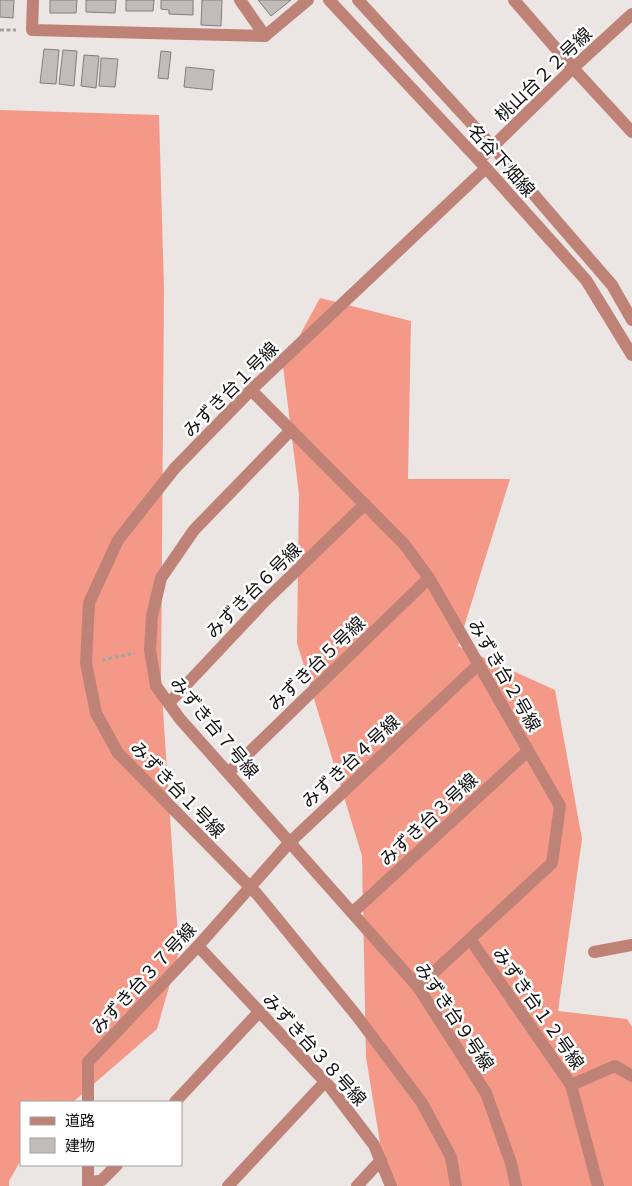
<svg xmlns="http://www.w3.org/2000/svg" width="632" height="1186" font-family="Barlow,'Noto Sans JP',sans-serif">
<style>
.forest{fill:#f49988}
.building{fill:#c1bbba;stroke:#837e7d}
.lines{fill:none;stroke-linecap:round;stroke-linejoin:round}
.path{stroke:#a7a2a0;stroke-width:3;stroke-dasharray:4 2.5;stroke-linecap:butt}
.minor{stroke:#bf8276;stroke-width:12}
.labels{text-anchor:middle;dominant-baseline:central;stroke-width:5;stroke-linejoin:round;paint-order:stroke}
.street-label{font-size:18px;fill:#110f0f;stroke:#fff}
</style>
<rect width="100%" height="100%" fill="#ebe5e3"/>
<path class="forest" d="M0 110 159 115 164 289 161 680 179 952 157 1029 73 1102H21V1160L9 1181V1186H0Z
M320 298 411 321 408 479H510L458 646 555 690 582 839 558 1011 627 1019 632 1027V1186H387L366 1057 362 856 297 643 299 494 283 366Z"/>
<path class="building" d="M0 0H14L13 18 0 17Z
M50 0H77L76 13H50Z
M86 0H116L115 13 86 12Z
M126 0H154L153 11H126Z
M161 0H193V15L169 14V10L161 9Z
M202 0H222L221 26 201 25Z
M258 0H291L271 16Z
M44 49 59 50 56 84 40 83Z
M63 50 77 51 74 86 59 84Z
M161 51 171 52 168 79 158 78Z
M84 55 99 56 96 88 81 86Z
M101 58 118 59 115 87 99 86Z
M186 67 214 70 212 90 184 87Z"/>
<g class="lines">
<path class="path" d="M0 30H16
M102 660 135 653"/>
<path class="minor" d="M33 0 32 30 265 36
M240 0 265 36 308 0
M329 0 486 168 586 280 632 355
M358 0 493 147 560 225 612 285 632 320
M514 0 573 68 632 132
M479 160 573 68 632 14
M251 390 404 544 429 578 560 806 552 863 418 987
M291 430 194 530 161 578 152 616 150 650 156 686 180 719 418 987 486 1093 511 1163 516 1186
M169 703 264 602 365 504
M228 773 429 578
M352 913 528 751
M470 939 571 1085 598 1186
M198 946 330 1087 374 1145 391 1186
M594 952 632 945
M571 1085 615 1066 632 1076
M88 1102V1062L198 946 290 842 479 664
M175 1102 259 1012
M88 1165V1186
M88 1183 102 1180 117 1165
M228 1186 325 1082
M357 1186 381 1160
M456 1186 451 1157 422 1103 356 1015 257 894 118 753 96 713 86 663 89 603 118 540 175 468 251 390 486 168"/>
</g>
<g class="labels">
<g class="street-label">
<text transform="translate(543 74) rotate(-44)">桃山台２２号線</text>
<text transform="translate(502 160) rotate(48)">名谷下畑線</text>
<text transform="translate(230 389) rotate(-45)">みずき台１号線</text>
<text transform="translate(253 590) rotate(-45)">みずき台６号線</text>
<text transform="translate(316 663) rotate(-44)">みずき台５号線</text>
<text transform="translate(505 675) rotate(60)">みずき台２号線</text>
<text transform="translate(215 727) rotate(50)">みずき台７号線</text>
<text transform="translate(350 761) rotate(-43)">みずき台４号線</text>
<text transform="translate(178 789) rotate(46)">みずき台１号線</text>
<text transform="translate(428 819) rotate(-43)">みずき台３号線</text>
<text transform="translate(143 978) rotate(-47)">みずき台３７号線</text>
<text transform="translate(539 1008) rotate(55)">みずき台１２号線</text>
<text transform="translate(455 1016) rotate(56)">みずき台９号線</text>
<text transform="translate(315 1049) rotate(48)">みずき台３８号線</text>
</g>
</g>
<rect x="20" y="1101" width="162" height="65" fill="#ffffff" stroke="#a09f9f"/>
<rect x="30" y="1117" width="25" height="8" fill="#bf8276" stroke="#a09f9f"/>
<text x="65" y="1126" font-size="15" fill="#110f0f">道路</text>
<rect x="30" y="1138" width="25" height="15" fill="#c1bbba" stroke="#a09f9f"/>
<text x="65" y="1151" font-size="15" fill="#110f0f">建物</text>
</svg>
